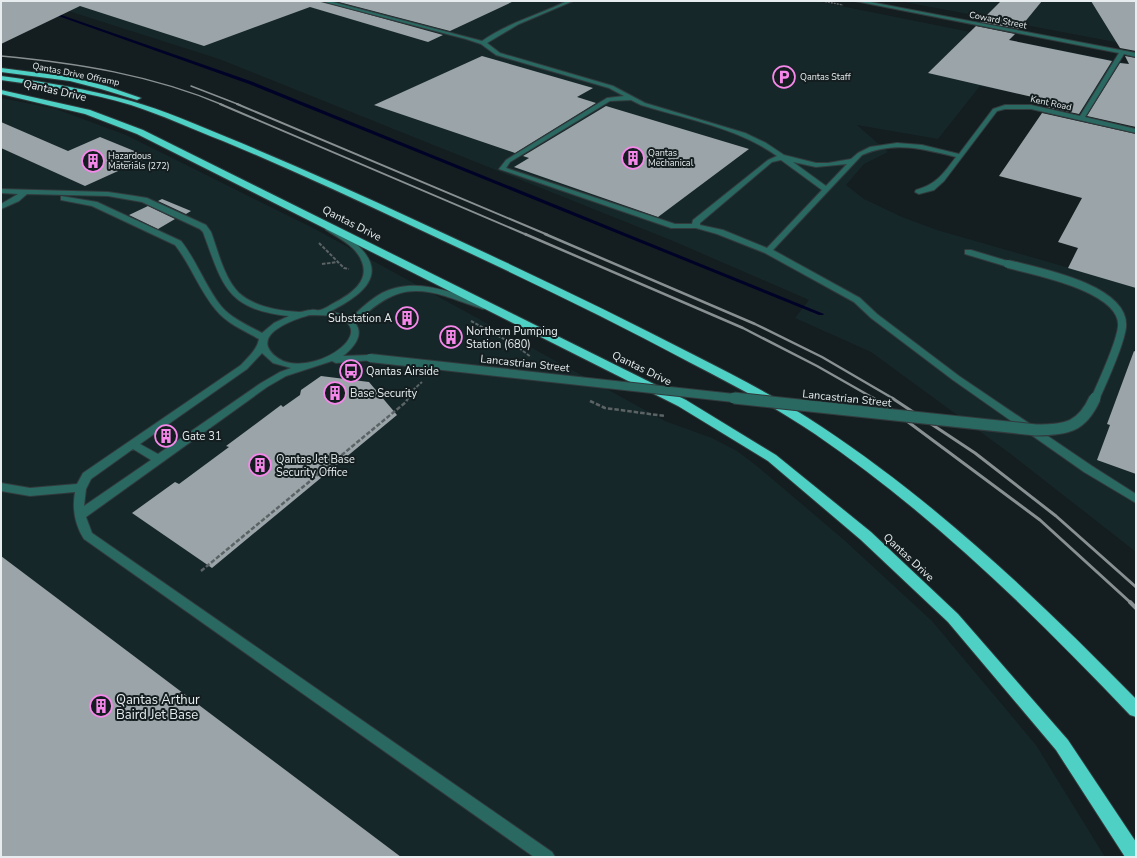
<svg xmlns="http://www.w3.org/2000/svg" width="1137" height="858" font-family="'Nunito Sans',sans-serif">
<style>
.built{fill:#16272a}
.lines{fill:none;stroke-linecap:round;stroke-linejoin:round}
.stream{fill:#000227;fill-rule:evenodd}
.building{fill:#9aa4a9}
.minor-casing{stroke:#323a3c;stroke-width:2}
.highway-casing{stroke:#323a3c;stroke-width:2}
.path-far2{stroke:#5b6365;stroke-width:1.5;stroke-dasharray:2 1;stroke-linecap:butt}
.path-far1{stroke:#5b6365;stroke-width:2;stroke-dasharray:3.5 1.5;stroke-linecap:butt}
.path{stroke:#5b6365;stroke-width:2.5;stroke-dasharray:4.5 2;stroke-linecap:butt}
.minor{fill:#2a6862;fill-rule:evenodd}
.highway{fill:#4ed0c4;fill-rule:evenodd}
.rail-far4{stroke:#899092;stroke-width:1.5}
.rail-far3{stroke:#899092;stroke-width:2}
.rail-far2{stroke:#899092;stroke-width:2.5}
.rail-far1{stroke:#899092;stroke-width:3}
.rail{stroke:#899092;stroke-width:4}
.minor-bridge-far1-casing{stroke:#323a3c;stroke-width:10;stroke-linecap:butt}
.minor-bridge-casing{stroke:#323a3c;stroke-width:13;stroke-linecap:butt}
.minor-bridge-far1{stroke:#2a6862;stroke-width:8}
.minor-bridge{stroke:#2a6862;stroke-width:11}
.labels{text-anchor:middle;stroke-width:4;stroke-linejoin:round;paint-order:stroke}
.far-street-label{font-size:9px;fill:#e7edee;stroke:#141d1f}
.far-poi-label{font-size:9px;fill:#e7edee;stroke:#141d1f;text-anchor:start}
.street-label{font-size:11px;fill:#e7edee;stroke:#141d1f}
.poi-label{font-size:11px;fill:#e7edee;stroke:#141d1f;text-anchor:start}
.near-poi-label{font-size:13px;fill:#e7edee;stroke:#141d1f;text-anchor:start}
</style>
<rect width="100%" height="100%" fill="#141d1f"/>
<!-- built -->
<path class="built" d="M37 1H816L1136 65V118L980 86 938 139 857 125 888 152 864 164 846 185 864 199 902 217 937 230 1136 287V552L1012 455 871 352 795 318 809 300 673 241 219 59Z
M899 1H1136V46Z
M1 98 56 109 126 135 315 229 665 421 712 438 737 451 757 466 843 539 932 621 1036 745 1105 857H1Z"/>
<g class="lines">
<!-- stream -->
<path class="stream" d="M50 11 253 82 824 314 823 315H819L249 84 50 13Z"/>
</g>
<!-- building -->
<path class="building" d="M1 1H320L443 35 428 42 310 7 204 46 80 6 1 44Z
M335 1H514L450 31Z
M1001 1H1042L1019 29 980 22Z
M1091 1H1136V51L1120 48Z
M976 26 1015 34 1009 40 1112 61 1079 114 1046 107 1050 101 928 73Z
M482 56 593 88 577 97 596 103 515 153 374 105Z
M1125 56 1136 58V127L1087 116 1120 63 1129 64Z
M606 106 749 149 658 217 514 167 529 158 523 156Z
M1042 113 1136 134V288L1068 268 1078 248 1058 242 1082 198 999 176Z
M1 122 68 151 100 137 149 157 85 186 1 148Z
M162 199 191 211 186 214 158 201Z
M148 206 175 219 158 229 129 215Z
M1134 351 1136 352V474L1097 460 1110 425 1107 424Z
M321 376 369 382 397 415 212 568 132 513 175 482 179 484 229 447 226 446 281 405 283 407 300 395 301 390Z
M1 556 401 857H1Z"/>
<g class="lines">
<!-- minor casing -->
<g class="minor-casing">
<path id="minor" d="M321 1H329L482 41C509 22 539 15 567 1H573L519 24 487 43 500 53 613 86 645 103 745 133 766 143 784 155 816 163H828L851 159 858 153 870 147 897 143 922 145 959 154 993 109 1005 105H1031L1080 116 1119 53 855 1H865L1136 53V57L1124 54 1085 117 1136 129V133L1031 109H1005L997 111 944 181 934 190 919 194 915 192 916 190C937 184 943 174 956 157 923 149 895 141 862 155L773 250 860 298 877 314 959 376 1092 466 1136 494V503L1084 472 953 380 871 318 854 302 765 253 717 234 696 228H671L499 169 506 160 607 98 624 96 609 88 496 55 481 44 466 39ZM631 100 641 105C686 119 738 128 777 156L768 160 693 220 692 224H675L506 168 510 162 610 101ZM781 160 822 190 767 248 723 230 700 225V223L772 162ZM793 162 816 167 847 164 826 186Z
M1 189 108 192 135 196 147 198 206 225 211 232C218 251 224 278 239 293 255 307 278 311 299 312 303 312 307 310 311 310 314 309 318 311 320 310 325 309 330 305 334 303 349 295 370 282 362 262 357 247 339 238 326 230L325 228 329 226C338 228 348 237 355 243 391 274 362 295 331 311L351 318C360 309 371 299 382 293 416 276 453 293 486 304L487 306 486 308 483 309C470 305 458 300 445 296 404 283 385 296 355 323 365 335 353 348 343 356L370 355 373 356 375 358 373 360 336 363 332 361 286 376 267 387 86 517 92 533 552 852 555 857H534L84 539C75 525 72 509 75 492L30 496 1 491V483L30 488 77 484 83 473 241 365C248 357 257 350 259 339 245 331 226 323 216 310 199 290 191 265 175 245L92 206 61 200V196L97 202 181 241C197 261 205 286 221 306 231 318 249 326 262 333L274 323 289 316C226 309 223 286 203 232L200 229 142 202 108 196 27 194 19 201 1 209V204L18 194 1 193ZM310 315C317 315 325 315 332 316 383 328 320 375 283 361 277 358 271 354 268 347 262 330 298 318 310 315ZM262 353 273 363 291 368 280 372 261 383 158 454 140 444 247 369ZM133 449 151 460 84 506 86 489 91 479Z
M965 250H971L1011 262 1012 264 1008 266H1005L965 254Z"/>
</g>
<!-- highway casing -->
<g class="highway-casing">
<path id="highway" d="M1 68 70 77 106 86 141 98 137 100 101 89 70 81 1 72Z
M1 76C45 82 88 89 131 101 164 110 197 125 229 138 292 164 355 192 417 221 510 264 604 308 696 356 739 378 782 400 822 427 938 504 1039 600 1136 699V717L1130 715C1033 613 932 514 815 434 775 407 732 384 689 362 598 313 504 269 410 225 348 196 286 167 223 141 192 129 162 115 131 105 89 92 44 86 1 80Z
M1 90 90 110 143 130 686 400 776 455 871 532 958 614 1068 740 1136 842V857H1125L1056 750 948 622 861 540 768 461 678 406 137 134 85 114 1 94Z"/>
</g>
<!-- path-far2 -->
<path class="path-far2" d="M822 1 843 5"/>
<!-- path-far1 -->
<path class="path-far1" d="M319 243 344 268 349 269
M322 264 338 262
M471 321 515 345 531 357
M408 399 412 391 422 382"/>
<!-- path -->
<path class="path" d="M590 401 605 408 665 416
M201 571 406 402 408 398"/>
<!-- minor -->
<use href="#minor" class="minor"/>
<!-- highway -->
<use href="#highway" class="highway"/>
<!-- rail-far4 -->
<path class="rail-far4" d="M1 56C77 63 152 75 223 105
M191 86 240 105"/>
<!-- rail-far3 -->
<path class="rail-far3" d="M220 104 527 235
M237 104 548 235"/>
<!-- rail-far2 -->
<path class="rail-far2" d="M525 234 743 328 817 366 875 399
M545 234 755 324 822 357 894 399"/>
<!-- rail-far1 -->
<path class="rail-far1" d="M873 398 884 404 1040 520 1131 603
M892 398 975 453 1056 516 1136 587"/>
<!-- rail -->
<path class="rail" d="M1130 602 1136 608"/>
<!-- minor-bridge-far1 casing -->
<g class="minor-bridge-far1-casing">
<path id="minor-bridge-far1" d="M1008 264C1035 271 1126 288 1122 327 1120 345 1103 381 1095 399
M370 358 743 399"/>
</g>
<!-- minor-bridge casing -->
<g class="minor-bridge-casing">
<path id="minor-bridge" d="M734 398 1036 430C1067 430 1082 427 1095 398"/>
</g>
<!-- minor-bridge-far1 -->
<use href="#minor-bridge-far1" class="minor-bridge-far1"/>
<!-- minor-bridge -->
<use href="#minor-bridge" class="minor-bridge"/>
</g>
<!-- icons -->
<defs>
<g id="parking-ring" transform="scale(1.15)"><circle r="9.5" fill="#141d1f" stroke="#f788eb" stroke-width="1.5"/><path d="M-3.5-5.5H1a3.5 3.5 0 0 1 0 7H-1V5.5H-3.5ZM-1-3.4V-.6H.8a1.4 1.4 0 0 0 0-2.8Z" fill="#f788eb"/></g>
<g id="building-ring" transform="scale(1.15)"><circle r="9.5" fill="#141d1f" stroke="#f788eb" stroke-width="1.5"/><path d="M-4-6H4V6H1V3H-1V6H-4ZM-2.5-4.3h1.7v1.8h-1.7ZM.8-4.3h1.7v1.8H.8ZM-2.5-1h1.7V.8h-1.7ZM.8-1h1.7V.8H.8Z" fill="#f788eb"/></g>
<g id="bus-ring" transform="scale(1.15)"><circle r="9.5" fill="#141d1f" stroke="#f788eb" stroke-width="1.5"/><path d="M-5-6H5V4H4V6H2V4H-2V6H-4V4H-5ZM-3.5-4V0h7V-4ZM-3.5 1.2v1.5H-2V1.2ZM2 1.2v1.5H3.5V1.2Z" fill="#f788eb"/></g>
</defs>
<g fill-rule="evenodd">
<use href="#parking-ring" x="784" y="77"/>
<use href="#building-ring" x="633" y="158"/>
<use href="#building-ring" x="93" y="161"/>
<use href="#building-ring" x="407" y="318"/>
<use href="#building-ring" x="451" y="337"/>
<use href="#bus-ring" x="351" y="371"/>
<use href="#building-ring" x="335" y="393"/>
<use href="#building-ring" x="166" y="436"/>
<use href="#building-ring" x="260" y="465"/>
<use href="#building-ring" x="101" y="706"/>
</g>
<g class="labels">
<!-- far-street labels -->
<g class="far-street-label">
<text transform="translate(998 20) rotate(11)" y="3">Coward Street</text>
<text transform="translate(76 74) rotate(11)" y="3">Qantas Drive Offramp</text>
<text transform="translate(1051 103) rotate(12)" y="3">Kent Road</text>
</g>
<!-- far-poi labels -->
<g class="far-poi-label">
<text x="800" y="80">Qantas Staff</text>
<text x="648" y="156">Qantas<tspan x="648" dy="10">Mechanical</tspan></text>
<text x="108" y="159">Hazardous<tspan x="108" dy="10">Materials (272)</tspan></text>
</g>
<!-- street labels -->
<g class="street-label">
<text transform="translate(55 90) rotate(13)" y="4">Qantas Drive</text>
<text transform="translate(352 223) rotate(27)" y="4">Qantas Drive</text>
<text transform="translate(525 363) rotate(6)" y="4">Lancastrian Street</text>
<text transform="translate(642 368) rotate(26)" y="4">Qantas Drive</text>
<text transform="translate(847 398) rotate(6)" y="4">Lancastrian Street</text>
<text transform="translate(909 557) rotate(43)" y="4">Qantas Drive</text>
</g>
<!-- poi labels -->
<g class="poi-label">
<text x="392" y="322" text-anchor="end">Substation A</text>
<text x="466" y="335">Northern Pumping<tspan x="466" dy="13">Station (680)</tspan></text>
<text x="366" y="375">Qantas Airside</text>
<text x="350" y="397">Base Security</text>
<text x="182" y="440">Gate 31</text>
<text x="276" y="463">Qantas Jet Base<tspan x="276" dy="13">Security Office</tspan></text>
</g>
<!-- near-poi labels -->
<g class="near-poi-label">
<text x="116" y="704">Qantas Arthur<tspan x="116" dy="15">Baird Jet Base</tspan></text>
</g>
</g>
<!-- border -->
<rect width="1137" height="858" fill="none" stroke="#e7edee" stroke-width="4"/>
</svg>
